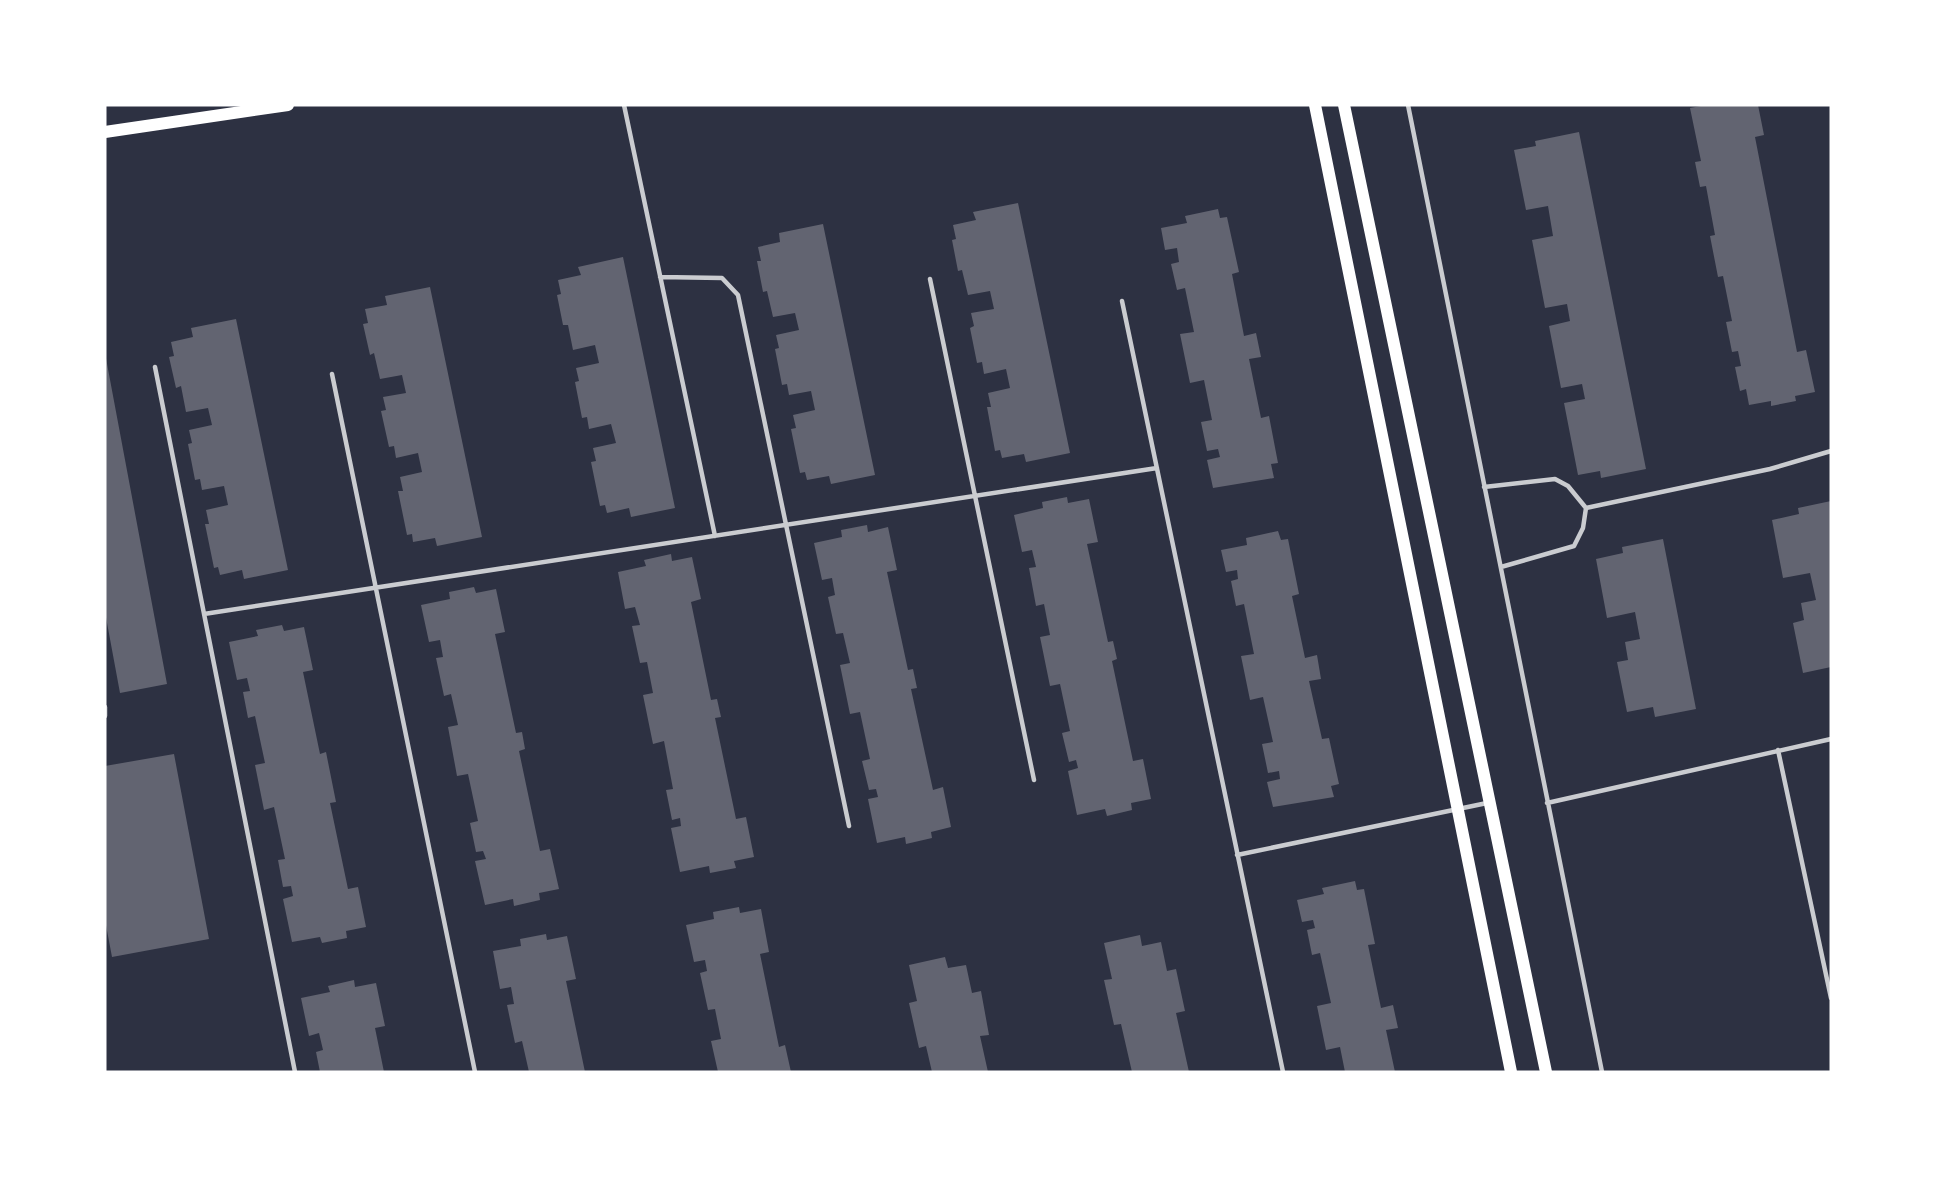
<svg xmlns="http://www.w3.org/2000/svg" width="1936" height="1177" font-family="Commissioner,sans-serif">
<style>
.building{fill:#626471}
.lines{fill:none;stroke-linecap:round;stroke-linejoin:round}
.service{stroke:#caccd0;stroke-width:4.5}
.secondary{stroke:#fff;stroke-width:12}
</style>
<rect width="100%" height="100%" fill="#2d3142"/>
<!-- building -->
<path class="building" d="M1706 105H1758L1764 135 1755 137 1797 352 1806 350 1815 392 1795 396 1796 401 1771 406V401L1749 405 1746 389 1740 391 1735 367 1741 366 1738 351 1732 352 1726 322 1732 321 1723 276 1718 277 1710 236 1715 235 1706 186 1700 187 1695 162 1701 161 1690 108Z
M1579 132 1646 469 1601 478 1600 471 1578 475 1564 403 1585 399 1582 384 1561 388 1549 326 1570 321 1567 304 1545 308 1532 240 1553 236 1548 206 1526 210 1514 150 1536 146 1535 141Z
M1018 203 1070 453 1026 462 1024 454 1002 458 1000 450 995 451 987 407H991L988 393 1010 388 1006 369 984 374 982 362 977 363 970 328 974 326 971 313 994 309 990 291 968 295 962 270 958 271 952 240 956 239 953 225 976 220 973 212Z
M1218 209 1220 218 1227 217 1239 272 1232 274 1244 336 1256 333 1261 357 1249 359 1261 418 1269 416 1278 463 1271 464 1274 478 1213 488 1207 460 1220 457 1218 449 1207 451 1201 422 1212 420 1204 380 1190 383 1180 334 1194 332 1185 288 1177 290 1171 264 1179 262 1177 248 1165 250 1161 228 1187 223 1185 216Z
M823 224 875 475 831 484 829 476 807 480 805 472 800 473 791 429 796 428 793 415 815 410 811 391 789 395 787 384 782 385 775 349 779 348 776 335 799 330 795 313 773 317 767 291 763 292 757 261H761L758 247 780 242 779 233Z
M623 257 675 508 631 517 629 508 607 513 605 505 600 506 591 462 596 461 593 448 616 443 611 424 589 429 587 417 582 418 575 382 579 381 576 368 599 363 595 345 573 350 568 325H563L557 295 561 294 558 280 581 275 578 267Z
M430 287 482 537 437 546 435 538 413 542 412 534 407 535 398 491H403L400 477 422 472 418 453 396 458 394 446 389 447 381 411 386 410 383 397 406 393 402 375 380 379 374 353 370 355 363 324 368 323 365 309 387 305 385 296Z
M236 319 288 570 244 579 242 570 220 575 218 567 214 568 205 524H209L206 510 228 505 224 486 202 490 200 479 195 480 188 444 192 443 189 430 212 425 208 408 186 412 181 386 176 388 169 357 174 356 171 342 193 337 191 328Z
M105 353 167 684 120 693 105 612Z
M1067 497 1068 503 1089 499 1098 542 1087 544 1108 642 1113 641 1117 659 1112 661 1133 761 1143 759 1151 799 1131 803 1132 810 1107 816 1105 809 1077 815 1068 771 1078 768 1076 760 1069 762 1062 733 1070 731 1060 684 1050 686 1040 637 1050 635 1044 604 1036 606 1029 568 1036 567 1032 550 1022 552 1014 515 1043 508 1042 502Z
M1831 501V667L1803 673 1793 623 1804 620 1801 603 1816 600 1810 573 1783 578 1772 520 1799 514 1798 508Z
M867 525 868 532 888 527 897 570 887 572 908 670 913 669 917 688 911 689 933 790 943 787 951 827 931 832 932 838 906 844 905 837 877 843 868 799 878 797 876 789 869 790 862 761 870 759 860 712 850 714 840 665 850 663 843 633 836 634 828 597 835 595 832 578 822 580 814 543 842 537 841 530Z
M1278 531 1281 540 1288 539 1299 594 1292 596 1305 658 1317 655 1321 679 1309 681 1322 739 1329 738 1339 784 1331 786 1334 797 1273 807 1267 782 1280 779 1279 771 1268 773 1262 744 1273 742 1263 697 1250 700 1241 656 1254 654 1244 604 1236 606 1231 581 1238 579 1237 570 1226 572 1221 550 1247 545 1246 538Z
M1663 539 1696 709 1655 717 1653 707 1627 712 1617 662 1628 660 1625 642 1640 639 1635 612 1607 618 1596 559 1623 553 1622 547Z
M671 554 672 561 692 557 701 599 691 602 711 700 717 699 721 717 715 718 736 819 746 817 754 857 734 861 736 868 710 873 709 866 680 872 671 828 681 826 680 818 672 820 666 790 673 789 664 741 653 744 643 695 653 693 647 662 640 663 632 626 640 625 635 607 625 609 618 572 646 566 644 560Z
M474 587 476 593 496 589 505 632 495 634 516 733 522 732 525 749 519 751 540 851 550 849 559 889 539 893 540 900 514 906 513 899 485 905 475 861 486 859 483 851 476 852 470 823 478 821 468 774 457 776 448 727 458 725 451 694 444 696 436 658 443 657 440 640 429 642 421 605 450 599 449 592Z
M282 625 284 631 304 627 313 670 303 672 320 754 326 752 336 802 330 803 348 889 358 887 366 927 346 931 347 938 322 943 320 937 292 942 283 899 293 896 291 886 283 887 278 860 285 859 274 807 264 810 255 765 265 763 255 716 248 718 243 692 250 691 247 678 237 680 229 642 258 636 256 630Z
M174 754 209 939 112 957 105 920V766Z
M1355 881 1357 890 1364 889 1375 944 1368 945 1381 1008 1393 1005 1398 1028 1386 1030 1395 1072H1345L1340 1047 1326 1050 1317 1006 1331 1003 1320 953 1312 955 1307 930 1315 928 1313 920 1302 922 1297 900 1324 894 1322 888Z
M739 907 740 913 761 909 769 952 760 954 779 1047 785 1045 791 1072H718L711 1041 721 1039 715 1009 708 1010 700 973 707 971 705 960 694 962 686 925 714 919 713 912Z
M546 934 547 940 567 936 576 979 566 981 585 1072H529L522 1041 515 1043 507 1005 514 1004 511 987 500 989 493 951 521 946 520 939Z
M1140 935 1142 946 1161 942 1167 971 1176 969 1185 1011 1176 1013 1189 1072H1132L1121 1024 1114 1025 1104 980 1112 979 1104 943Z
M945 957 948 968 966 965 972 993 981 991 989 1035 980 1036 988 1072H932L926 1046 919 1048 909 1003 917 1001 909 965Z
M354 980 355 987 376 983 385 1026 375 1028 384 1072H320L316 1052 323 1050 319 1033 309 1036 301 998 330 992 328 986Z"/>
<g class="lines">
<!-- service -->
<path class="service" d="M624 105 715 536
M1408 105 1602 1072
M660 277 722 278 738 295 849 826
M930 279 1034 780
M1122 301 1283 1072
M155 367 295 1072
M332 374 475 1072
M1484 487 1555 479 1568 486 1586 508 1583 528 1574 546 1501 567
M1586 508 1770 469 1831 451
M204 614 1157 468
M105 707V716
M1778 750 1831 998
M1547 803 1831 739
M1237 855 1487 803"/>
<!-- secondary -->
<path class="secondary" d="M1315 105 1511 1072
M1344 105 1546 1072
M105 132 288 105"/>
</g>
<!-- border -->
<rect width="1936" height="1177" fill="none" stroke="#ffffff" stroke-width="213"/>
</svg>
